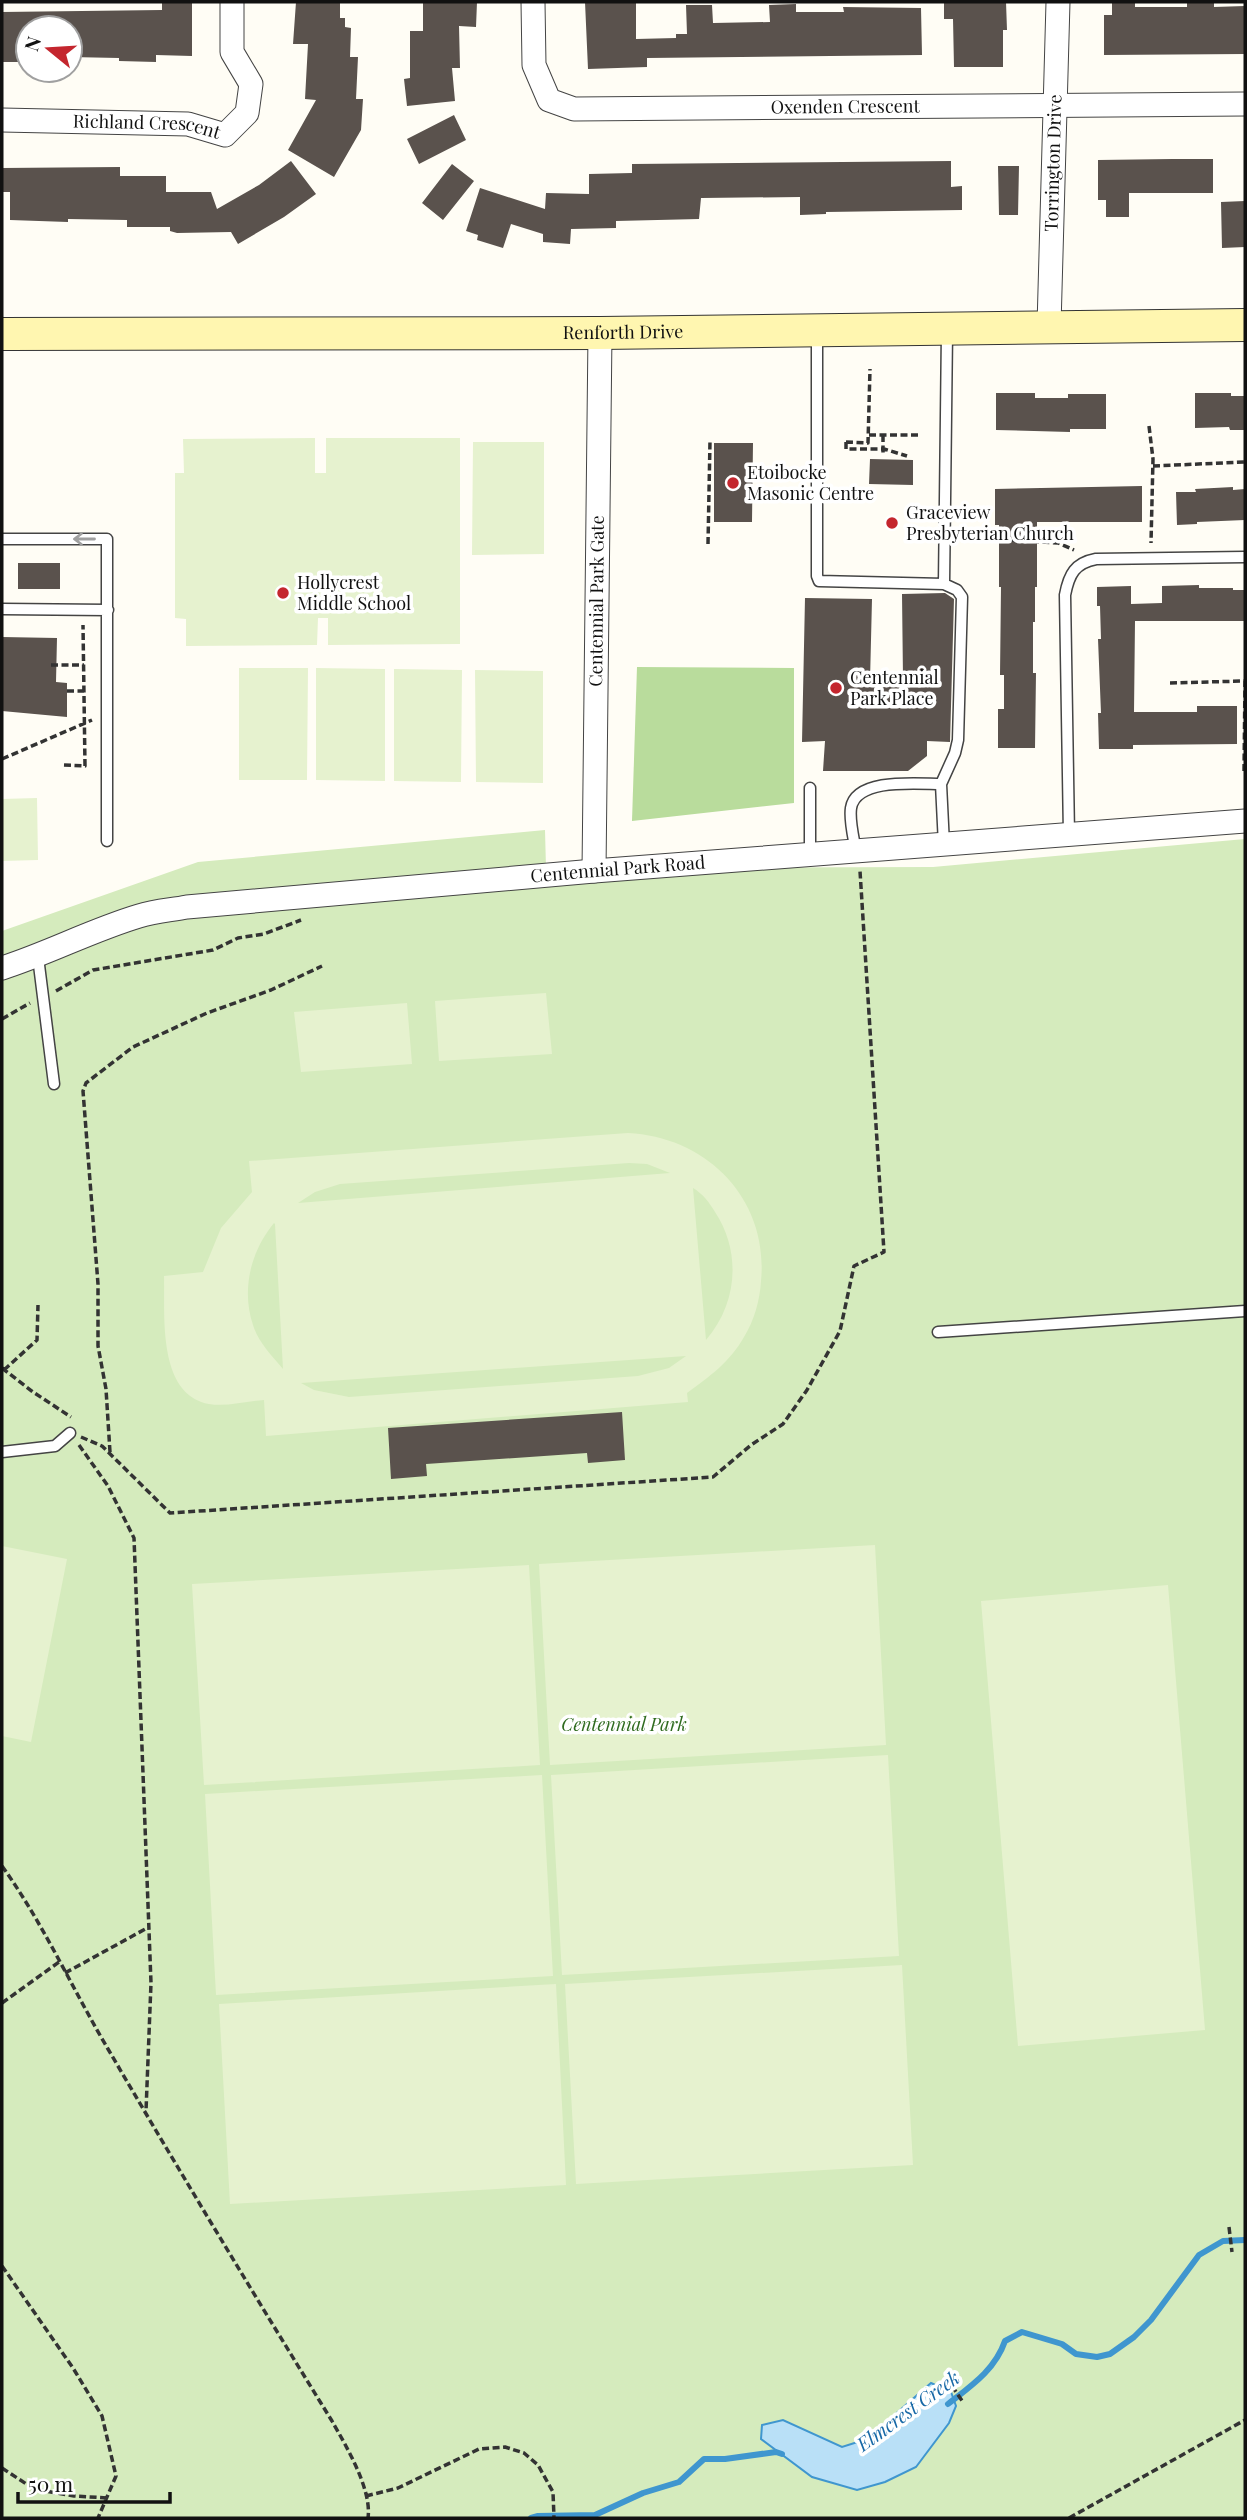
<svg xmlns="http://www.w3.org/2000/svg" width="1247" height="2520" font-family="'Playfair Display',serif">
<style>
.green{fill:#d5ebbd}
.forest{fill:#b9dc9c}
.pitch{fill:#e6f2cf;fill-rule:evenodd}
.water{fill:#b9e0f7;stroke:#3f96cf;stroke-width:2}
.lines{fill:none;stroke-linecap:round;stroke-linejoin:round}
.stream{stroke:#3f96cf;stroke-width:6}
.building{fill:#5a524d}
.lane-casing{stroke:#444;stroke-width:13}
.street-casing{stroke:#444;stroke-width:25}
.secondary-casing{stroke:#333;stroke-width:34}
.path{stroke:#333;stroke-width:3.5;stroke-dasharray:7 3.5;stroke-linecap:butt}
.lane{stroke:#fff;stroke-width:10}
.street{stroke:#fff;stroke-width:23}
.secondary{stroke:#fff6b0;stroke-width:32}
.oneway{stroke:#a0a0a0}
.poi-dot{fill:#c4262e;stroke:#fff;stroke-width:2.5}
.labels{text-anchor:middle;stroke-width:7;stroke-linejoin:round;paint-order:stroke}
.street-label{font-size:18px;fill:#111;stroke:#fff}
.poi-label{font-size:18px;fill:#111;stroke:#fff;text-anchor:start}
.park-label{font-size:18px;font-style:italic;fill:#2f6b1f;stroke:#fff}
.water-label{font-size:19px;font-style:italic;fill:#1768a6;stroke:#fff}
</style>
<rect width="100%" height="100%" fill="#fffdf5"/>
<!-- green -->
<path class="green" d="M545 830 546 868 933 867 1245 839V2518H2V931L198 862Z"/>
<!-- forest -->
<path class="forest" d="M637 667 794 668V803L632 821Z"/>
<!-- pitch -->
<path class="pitch" d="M315 438V473H326V438H460V644L328 645V618H318L317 645 186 646V619L175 618V473H184L183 439Z
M473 442H544V554L472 555Z
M239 668H308L307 780H239Z
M316 668 385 669V781L316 780Z
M394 669 462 670 461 782 394 781Z
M475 670 543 671V783L476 782Z
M37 798 38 860 2 861V799Z
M546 993 552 1054 439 1061 435 1001Z
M407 1003 412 1064 301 1072 294 1012Z
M628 1133C708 1137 769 1200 761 1281 760 1300 754 1321 744 1337 730 1362 709 1377 687 1393L688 1402 266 1436 264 1400C247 1401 226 1407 209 1404 157 1394 165 1315 164 1276L203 1272 221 1228 252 1192 249 1161ZM629 1163 647 1164 670 1173 298 1203 315 1192 340 1184ZM693 1188C703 1194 709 1202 715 1212 742 1253 737 1304 706 1340ZM274 1223 275 1224 283 1369C272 1356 258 1342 253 1325 241 1289 251 1251 274 1223ZM686 1356 669 1368 638 1376 349 1397 314 1390 301 1383Z
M875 1545 886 1745 550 1765 539 1564Z
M2 1546 67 1559 31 1742 2 1736Z
M529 1565 540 1765 204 1785 192 1584Z
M1168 1585 1205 2030 1018 2046 981 1601Z
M888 1755 899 1956 562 1975 551 1775Z
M542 1775 553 1976 216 1995 205 1794Z
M902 1965 913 2165 576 2184 565 1984Z
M556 1984 566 2185 230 2204 219 2004Z"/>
<!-- water -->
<path class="water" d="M931 2383 951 2392 956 2406 949 2423 916 2467 885 2482 857 2490 812 2477 761 2439 762 2425 783 2420 842 2447 867 2439Z"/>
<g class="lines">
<!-- stream -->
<path class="stream" d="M948 2404C971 2386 995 2370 1005 2341L1022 2332 1062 2344 1076 2354 1097 2357 1110 2354 1134 2337 1151 2320 1199 2255 1223 2241 1245 2240
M531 2518 538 2516 595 2515 643 2493 679 2482 704 2459H725L776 2452 782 2454"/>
</g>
<!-- building -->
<path class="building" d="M162 2H192V56L156 55V62L119 61V58L70 57V28H28V62H2V12L162 10Z
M296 2H340V18H345V27L351 28 350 57H358L356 99H363L361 130 334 177 288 150 316 100 305 99 308 44H293Z
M423 2H477L476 27 459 26 460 68H452L455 101 407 106 404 79 410 78V31H423Z
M585 2H636V39L676 38V34H687L686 5H712L713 23 770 22 769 5 796 4V12H844L843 7 921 8 922 55 647 58V67L588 69Z
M944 2H1006L1007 30H1003V67H954L953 19H944Z
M1112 2H1135V7H1187V2H1214V7L1245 6V54L1104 55V15H1112Z
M454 115 466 140 419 164 407 139Z
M1172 159H1213V193H1129V217H1106V200H1098V160Z
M291 161 316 194 284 217 238 244 231 232 177 233 170 231V227H127V220L68 219V222L10 220V192H2V168L120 167V176H166V192H211L217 209 259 185Z
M951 161V187L962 186V210L826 212V214L800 215V197L701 198 699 219 616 221V228L571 229 570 244 543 242V234L511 224 503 248 477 240 478 235 466 231 480 188 545 209 546 193 589 194V174L632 173V164Z
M452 164 474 181 443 220 422 203Z
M998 166H1019L1018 215H999Z
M1245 201V247L1222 248 1221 202Z
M996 393H1035V398H1068V394H1106V429H1070V432L996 430Z
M1195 393H1231V396H1245V430H1230L1229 427 1195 428Z
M714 443H753L752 522H714Z
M870 459 913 460V485L869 484Z
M1142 486V522H1037V587H1035V622H1033V673H1036L1035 748H998V709H1004V675H1000L1001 587H999V525H995V489Z
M1233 487V490L1245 489V520L1197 522V524L1177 525 1176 492H1196L1195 489Z
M18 563H60V589H18Z
M1199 585V588H1233V590H1245V621H1135L1134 712H1197V706H1237V744L1133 745V749H1099L1098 713H1101L1098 639H1101L1100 606H1097V587L1131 586V604L1162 603V586Z
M945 593 954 599 950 742 927 741V756L908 771H823L825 741 802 742 805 598 872 599 870 681 903 679 902 594Z
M2 637 57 638 56 682 67 683V717L2 711Z
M622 1412 625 1460 588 1463 587 1453 426 1464 427 1476 391 1479 388 1428Z"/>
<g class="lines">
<!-- lane casing -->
<g class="lane-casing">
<path id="lane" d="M817 332V576L819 581 944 584 957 590 962 597 958 740 955 753 941 784
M2 539H107V841
M944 584 947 331
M2 609 108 610
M810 788V856
M1069 835 1065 595C1069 574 1075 563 1096 559L1245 557
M856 852C854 839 849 821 851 808 856 777 919 784 941 784L944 845
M38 957 54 1084
M938 1332 1245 1311
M2 1452 55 1446 70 1433"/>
</g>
<!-- street casing -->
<g class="street-casing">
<g id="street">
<path id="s1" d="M533 2 534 65 549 100 574 109 1245 104"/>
<path id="s2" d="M2 120 188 124 225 135 247 113 251 84 232 52V2"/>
<path id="s3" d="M1049 326 1058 2"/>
<path id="s4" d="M594 871 600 333"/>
<path id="s5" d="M2 968C49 953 92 930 139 916 155 911 172 910 187 907L594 871 1245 821"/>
</g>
</g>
<!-- secondary casing -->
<g class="secondary-casing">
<g id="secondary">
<path id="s6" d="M2 334 600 333 1245 325"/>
</g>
</g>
<!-- path -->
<path class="path" d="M1149 426 1153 459 1151 543
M869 435H920
M883 435V454
M846 442 868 443 870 369
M846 442V449H884L907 456
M1153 466 1245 462
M1011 540 1058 543 1074 550
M708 544 710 441
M51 665H84
M1170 683 1244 681
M67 691H84
M2 759 92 720
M64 765 85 766 83 625
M1244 771 1245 681
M56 991 93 970 213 950 238 938 264 934 301 920
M2 1019 30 1003
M2 1368 33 1392 71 1417
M4 1370 37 1340 38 1305
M81 1437 102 1446 170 1513 713 1477 751 1445 783 1424 807 1390 840 1331 854 1266 884 1252 860 871
M79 1445 108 1486 134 1538 151 1983 146 2111
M110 1452 106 1389 98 1346V1284L83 1091 86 1083 133 1047 207 1013 271 990 322 966
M2 1866C43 1923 72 1988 108 2049 181 2174 256 2298 332 2421 346 2446 372 2489 368 2518
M65 1973 149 1927
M2 2003 59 1962
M1229 2227 1232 2252
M2 2266 73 2368 102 2416 116 2476 98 2518
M952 2386 963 2402
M2 2468 34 2489 74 2496 107 2498
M366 2496 398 2488 479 2449 505 2447 524 2453 538 2465 553 2492 554 2518
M1069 2518 1245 2420"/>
<!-- lane -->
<use href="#lane" class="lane"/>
<!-- street -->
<use href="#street" class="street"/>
<!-- secondary -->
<use href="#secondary" class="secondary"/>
</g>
<!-- one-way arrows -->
<defs><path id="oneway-shaft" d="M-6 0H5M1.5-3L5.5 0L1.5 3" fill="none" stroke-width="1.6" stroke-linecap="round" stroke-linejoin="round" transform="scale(1.75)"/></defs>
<use class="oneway" href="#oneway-shaft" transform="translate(84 539) rotate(-180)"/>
<!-- markers -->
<g class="poi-dot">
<circle cx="733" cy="483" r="7"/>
<circle cx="892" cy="523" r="7"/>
<circle cx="283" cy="593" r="7"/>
<circle cx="836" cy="688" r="7"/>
</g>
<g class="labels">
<!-- street labels -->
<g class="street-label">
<text dy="6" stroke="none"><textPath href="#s1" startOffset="399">Oxenden Crescent</textPath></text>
<text dy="6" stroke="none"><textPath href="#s2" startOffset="145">Richland Crescent</textPath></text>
<text dy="6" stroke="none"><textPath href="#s3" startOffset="163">Torrington Drive</textPath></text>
<text dy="6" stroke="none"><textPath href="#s6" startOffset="621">Renforth Drive</textPath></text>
<text dy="6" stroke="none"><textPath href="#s4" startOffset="270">Centennial Park Gate</textPath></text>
<text dy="6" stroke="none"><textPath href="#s5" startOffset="628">Centennial Park Road</textPath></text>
</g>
<!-- poi labels -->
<g class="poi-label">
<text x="747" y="479">Etoibocke<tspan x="747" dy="21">Masonic Centre</tspan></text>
<text x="906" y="519">Graceview<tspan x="906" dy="21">Presbyterian Church</tspan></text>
<text x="297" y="589">Hollycrest<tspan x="297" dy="21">Middle School</tspan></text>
<text x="850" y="684">Centennial<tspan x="850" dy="21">Park Place</tspan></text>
</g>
<!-- park labels -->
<g class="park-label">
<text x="624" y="1731">Centennial Park</text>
</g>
<!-- water labels -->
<g class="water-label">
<text transform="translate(908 2411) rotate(-36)" y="7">Elmcrest Creek</text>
</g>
</g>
<!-- border -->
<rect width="1247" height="2520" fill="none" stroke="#111111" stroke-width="7"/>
<!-- north arrow -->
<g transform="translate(49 49) rotate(288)"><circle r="33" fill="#ffffff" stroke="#a0a0a0" stroke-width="2"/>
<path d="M0-5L12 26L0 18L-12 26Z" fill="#c4262e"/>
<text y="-10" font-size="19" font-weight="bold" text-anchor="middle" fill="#111111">N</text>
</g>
<!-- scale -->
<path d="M18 2492v10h152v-10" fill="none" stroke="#111111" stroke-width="3.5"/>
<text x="28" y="2492" font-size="21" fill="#111111" stroke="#ffffff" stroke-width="5" paint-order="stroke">50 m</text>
</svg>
